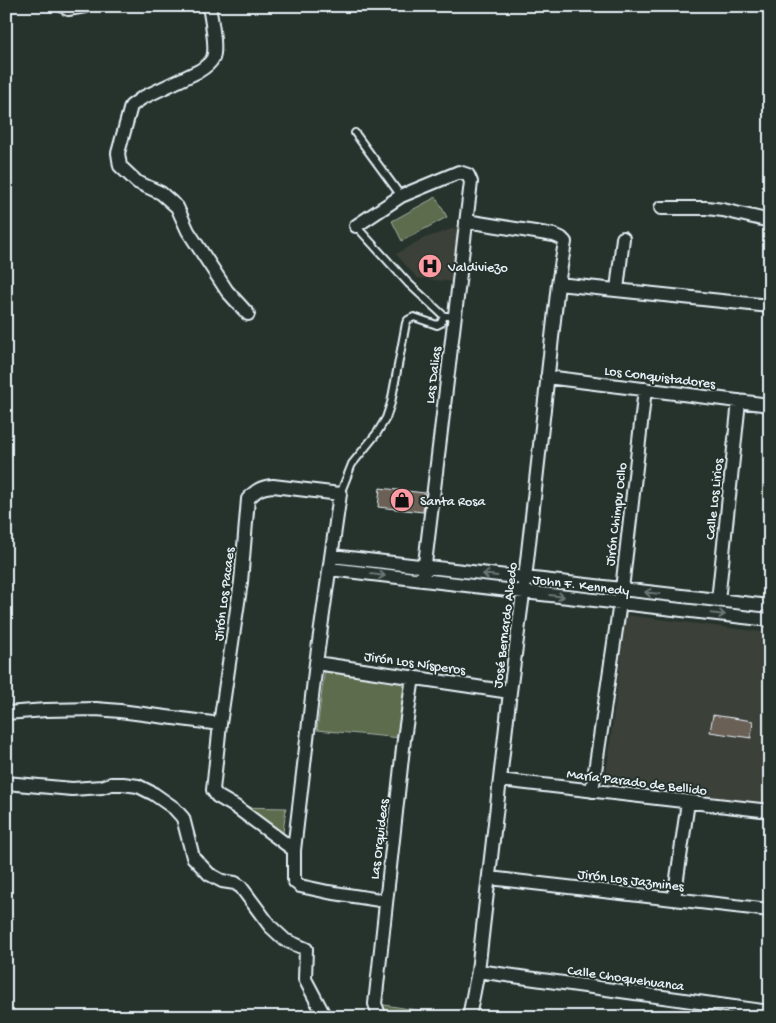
<svg xmlns="http://www.w3.org/2000/svg" width="776" height="1023" font-family="'Gochi Hand',sans-serif">
<style>
.built{fill:#3b4039}
.green{fill:#5b6c4e;stroke:#a2aea3}
.building{fill:#6b6056;stroke:#e8f1f8}
.lines{fill:none;stroke-linecap:round;stroke-linejoin:round}
.service-casing{stroke:#e8f1f8;stroke-width:10}
.minor-casing{stroke:#e8f1f8;stroke-width:16}
.service{stroke:#26332d;stroke-width:6}
.minor{stroke:#26332d;stroke-width:12}
.oneway{stroke:#6a7674}
.labels{text-anchor:middle;stroke-width:4;stroke-linejoin:round;paint-order:stroke}
.poi-label{font-size:14px;fill:#e8f1f8;stroke:#26332d;text-anchor:start}
.street-label{font-size:14px;fill:#e8f1f8;stroke:#26332d}
</style>
<rect width="100%" height="100%" fill="#26332d"/>
<filter id="ink" filterUnits="userSpaceOnUse"><feTurbulence type="fractalNoise" baseFrequency=".02" numOctaves="2"/><feDisplacementMap in="SourceGraphic" scale="10" xChannelSelector="R" yChannelSelector="G"/><feConvolveMatrix kernelMatrix="1 2 1 2 8 2 1 2 1" color-interpolation-filters="sRGB"/></filter>
<g filter="url(#ink)">
<!-- built -->
<path class="built" d="M458 227 453 282 417 278 396 254 422 239Z
M626 615 770 633V804L605 784Z"/>
<!-- green -->
<path class="green" d="M436 197 447 217 402 241 392 221Z
M325 667 408 678 401 738 317 730Z
M236 807 286 808 282 841Z
M378 1004 461 1017H390Z"/>
<!-- building -->
<path class="building" d="M380 488 425 493 423 512 378 507Z
M713 715 753 721 751 738 710 732Z"/>
<g class="lines">
<!-- service casing -->
<g class="service-casing">
<path id="service" d="M355 133 401 196
M356 226 408 283 444 316H448
M340 494 352 464 377 433 386 418 391 403 406 323 408 320 414 317 437 325 441 323 444 316"/>
</g>
<!-- minor casing -->
<g class="minor-casing">
<path id="minor" d="M63 6 68 9 85 6
M209 6C211 18 217 47 213 58 210 64 204 68 199 71L142 98 131 106 118 153 120 166 137 182 161 193 177 207 188 231 227 291 248 314
M661 208H707L723 210 770 221
M466 221 554 235 561 238 565 242 558 284 525 579 510 692 478 971 469 1017
M356 226 401 196 459 172 468 175 471 182 423 580
M558 284 770 306
M617 290 623 238
M547 377 770 405
M332 556 770 606
M330 569 524 592 770 620
M718 601 739 401
M316 663 510 692
M6 713 46 710 96 709 120 711 220 724
M500 780 770 811
M6 783 72 789 102 787 111 784H123L138 786 154 794 174 808 183 818 193 857 209 874 222 881 235 883 241 887 270 926 285 940 306 949 305 979 325 1017
M592 791 622 589 645 389
M294 850 236 807 217 796 213 790 220 724 241 582 248 499C256 490 261 487 273 486L340 494 316 663 294 850V880L295 882 300 886 328 892 386 901
M489 878 770 910
M674 899 688 802
M478 971 770 1012
M380 1017 375 1004 404 739 413 677"/>
</g>
<!-- service -->
<use href="#service" class="service"/>
<!-- minor -->
<use href="#minor" class="minor"/>
</g>
<!-- one-way arrows -->
<defs><path id="oneway-shaft" d="M-6 0H5M1.5-3L5.5 0L1.5 3" fill="none" stroke-width="1.6" stroke-linecap="round" stroke-linejoin="round" transform="scale(1.25)"/></defs>
<g class="oneway">
<use href="#oneway-shaft" transform="translate(378 575) rotate(7)"/>
<use href="#oneway-shaft" transform="translate(490 575) rotate(-173)"/>
<use href="#oneway-shaft" transform="translate(652 593) rotate(-173)"/>
<use href="#oneway-shaft" transform="translate(557 596) rotate(7)"/>
<use href="#oneway-shaft" transform="translate(718 614) rotate(6)"/>
</g>
</g>
<!-- icons -->
<defs>
<g id="hospital-disc" transform="scale(1.25)"><circle r="9.5" fill="#ff9aa2" stroke="#26332d"/><path d="M-5-5h3v3.5h4V-5h3V5h-3V1.5h-4V5h-3Z" fill="#111"/></g>
<g id="shop-disc" transform="scale(1.25)"><circle r="9.5" fill="#ff9aa2" stroke="#26332d"/><path d="M-5-2.5h2.3a2.7 3.5 0 0 1 5.4 0H5L5.5 6h-11ZM-1.5-2.5h3a1.5 2.3 0 0 0-3 0Z" fill="#111"/></g>
</defs>
<g fill-rule="evenodd">
<use href="#hospital-disc" x="430" y="266"/>
<use href="#shop-disc" x="402" y="500"/>
</g>
<g class="labels">
<!-- poi labels -->
<g class="poi-label">
<text x="448" y="271">Valdiviezo</text>
<text x="420" y="505">Santa Rosa</text>
</g>
<!-- street labels -->
<g class="street-label">
<text transform="translate(432 375) rotate(-83)" y="5">Las Dalias</text>
<text transform="translate(660 376) rotate(7)" y="5">Los Conquistadores</text>
<text transform="translate(713 499) rotate(-84)" y="5">Calle Los Lirios</text>
<text transform="translate(615 514) rotate(-83)" y="5">Jirón Chimpu Ocllo</text>
<text transform="translate(581 584) rotate(7)" y="5">John F. Kennedy</text>
<text transform="translate(223 594) rotate(-83)" y="5">Jirón Los Pacaes</text>
<text transform="translate(504 625) rotate(-83)" y="5">José Bernardo Alcedo</text>
<text transform="translate(415 662) rotate(8)" y="5">Jirón Los Nísperos</text>
<text transform="translate(637 781) rotate(7)" y="5">María Parado de Bellido</text>
<text transform="translate(378 839) rotate(-83)" y="5">Las Orquideas</text>
<text transform="translate(631 879) rotate(7)" y="5">Jirón Los Jazmines</text>
<text transform="translate(626 977) rotate(8)" y="5">Calle Choquehuanca</text>
</g>
</g>
<!-- margin -->
<rect width="776" height="1023" fill="none" stroke="#26332d" stroke-width="25"/>
<rect x="12" y="12" width="751" height="998" fill="none" stroke="#e8f1f8" stroke-width="2" filter="url(#ink)"/>
</svg>
